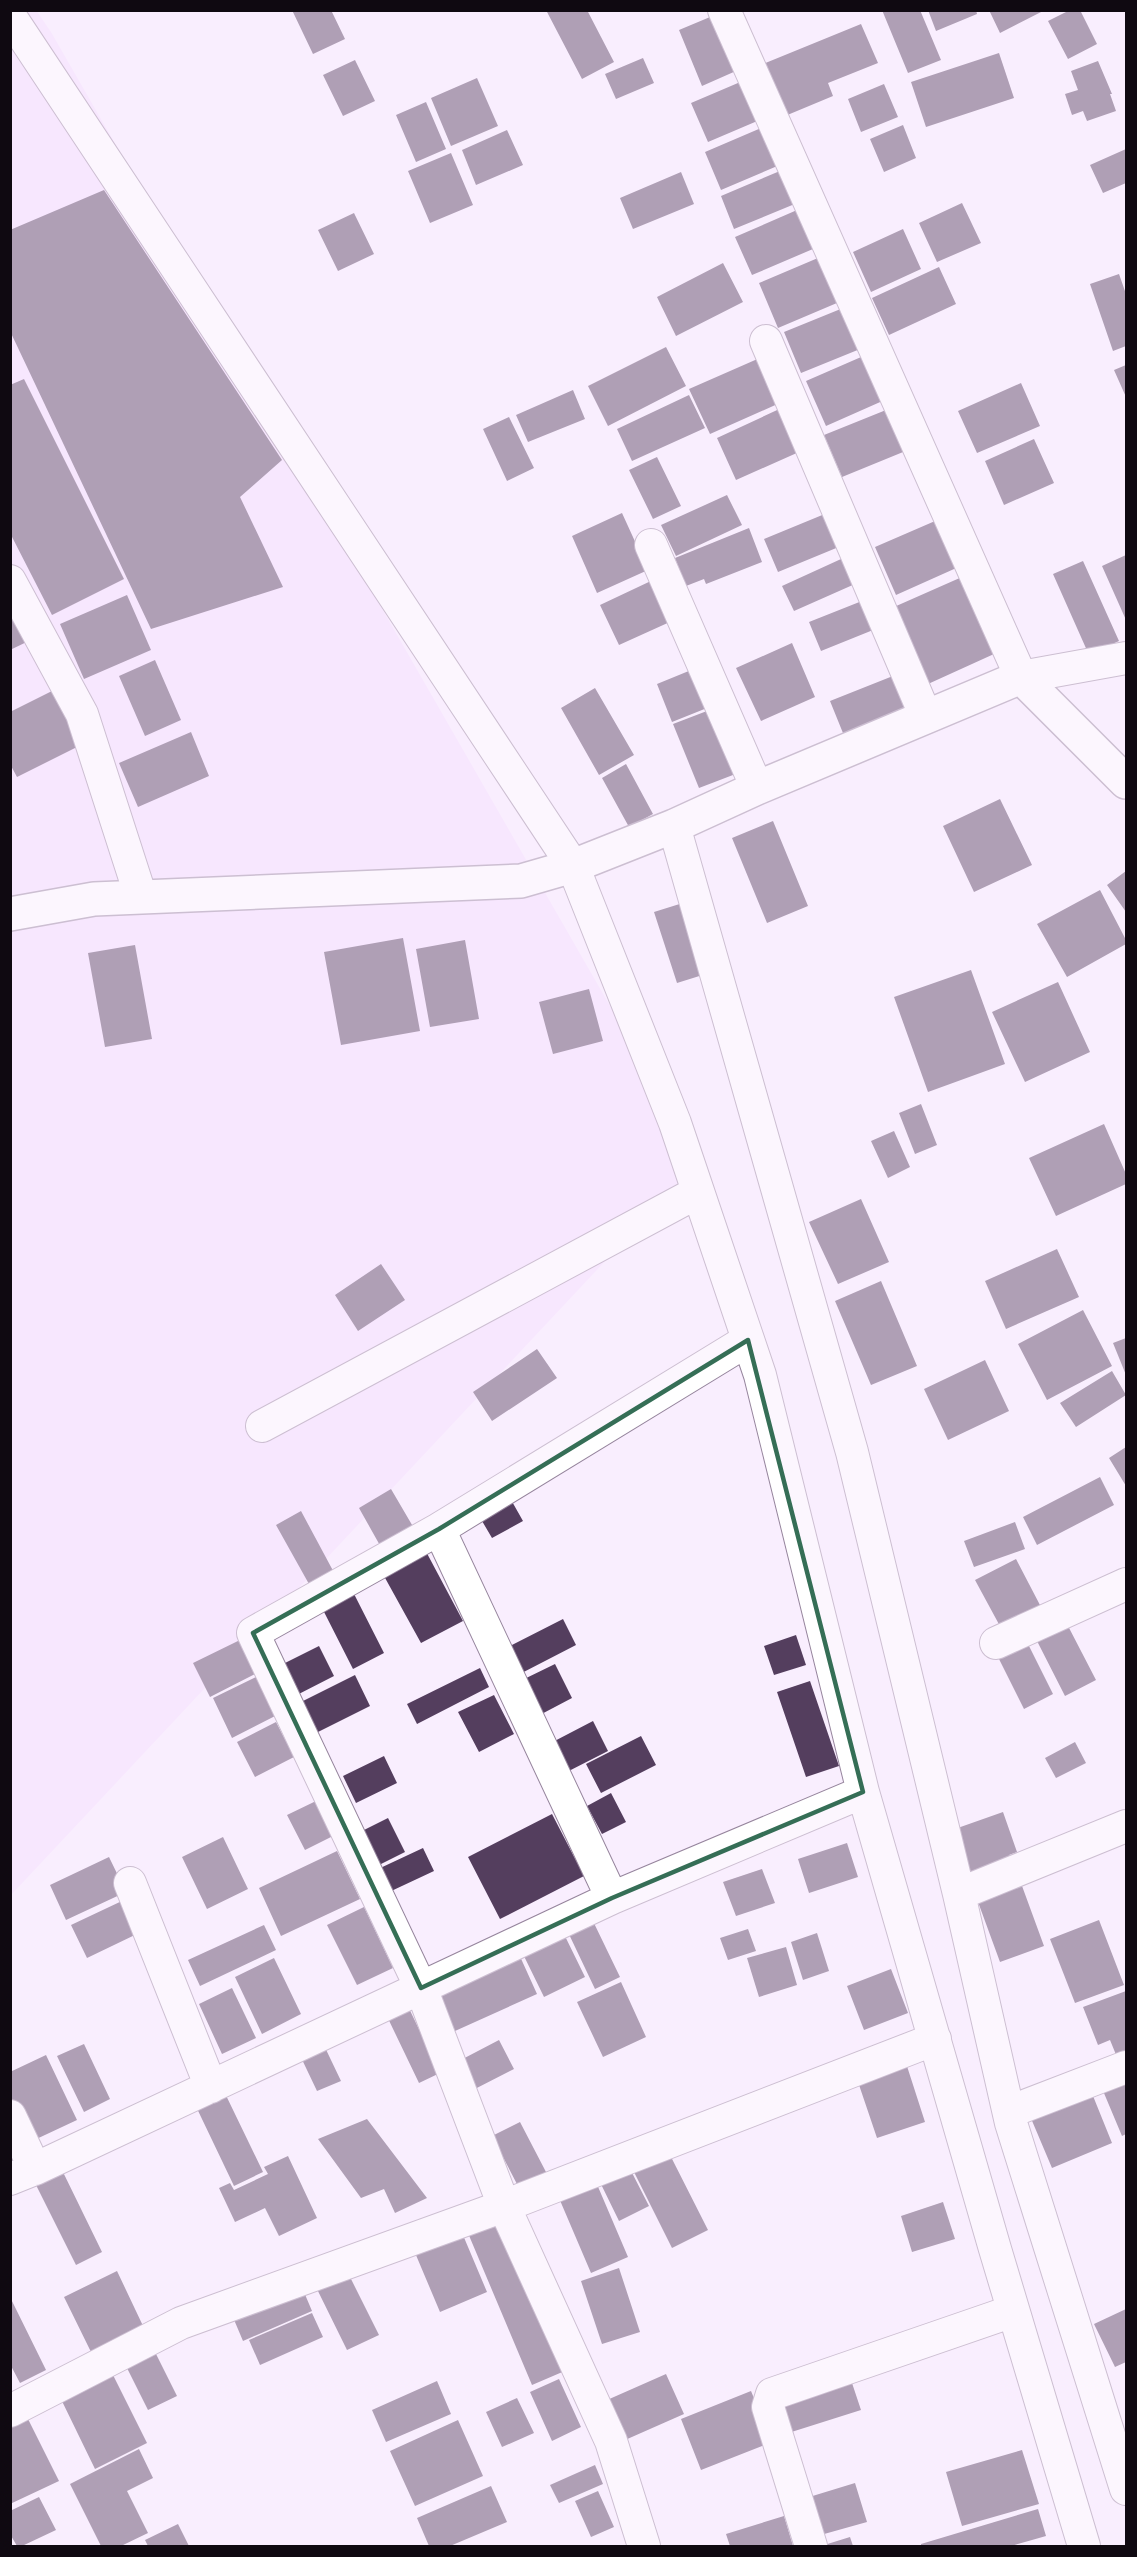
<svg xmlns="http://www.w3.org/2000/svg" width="1137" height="2557" font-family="Roboto,sans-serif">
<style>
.built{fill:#f4ddfe}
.building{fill:#543e5e}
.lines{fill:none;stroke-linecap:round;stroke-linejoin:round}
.street-casing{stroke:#96859d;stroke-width:34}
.secondary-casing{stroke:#96859d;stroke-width:36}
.street{stroke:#fff;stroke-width:32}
.secondary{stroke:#fff;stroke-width:33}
.marked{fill:none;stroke:#356e56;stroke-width:4.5;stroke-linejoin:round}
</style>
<rect width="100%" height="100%" fill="#f9eefe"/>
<!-- built -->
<path class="built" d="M36 10 51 32 699 1161 11 1895 10 11Z"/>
<!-- building -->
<path class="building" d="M292 10H331L345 39 313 54Z
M546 10H587L614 62 582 79Z
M882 10H920L941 60 908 73Z
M928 10H976L977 14 936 31Z
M989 10H1045L1000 33Z
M1070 10H1080L1097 44 1068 59 1048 21Z
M722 12 745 67 702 86 679 30Z
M861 24 878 63 828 83 833 96 785 116 763 64Z
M999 53 1014 98 926 127 911 82Z
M643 58 654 83 616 99 605 74Z
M355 60 375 101 343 116 323 75Z
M1098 61 1112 94H1110L1116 111 1087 121 1083 111 1072 115 1065 94 1078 90 1071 71Z
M477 78 498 126 451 146 431 98Z
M745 80 762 119 708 142 691 103Z
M884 84 898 117 861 132 848 99Z
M426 102 446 149 416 162 396 115Z
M903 125 916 158 884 172 870 139Z
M766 126 782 164 721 190 705 152Z
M507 130 523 165 476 185 462 150Z
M1126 149V183L1103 193 1090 165Z
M451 153 473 205 430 223 408 171Z
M787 168 802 201 734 229 721 196Z
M681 172 694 204 633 229 620 198Z
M104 190 282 460 240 497 283 587 151 629 10 331V230Z
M962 203 981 243 937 262 919 223Z
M804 207 820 246 752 275 735 237Z
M354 213 374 254 338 271 318 230Z
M903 229 921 269 871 292 853 252Z
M825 255 844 300 778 328 759 283Z
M723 263 743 302 676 336 657 297Z
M939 267 956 304 889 335 872 298Z
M1119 274 1126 294V346L1113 351 1090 284Z
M848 306 865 347 801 373 784 332Z
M666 347 686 386 608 426 588 386Z
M868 354 887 399 826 426 806 381Z
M762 357 782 402 710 434 689 389Z
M1126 365V397L1114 370Z
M24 379 124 579 52 615 10 533V385Z
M1021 383 1040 426 977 453 958 411Z
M573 390 585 419 528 442 516 415Z
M689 395 705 428 632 461 617 429Z
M788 405 808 448 736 480 717 438Z
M891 408 908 450 842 477 824 435Z
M509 417 534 468 507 481 483 429Z
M1034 439 1054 483 1004 505 985 461Z
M657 457 681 506 653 519 629 470Z
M727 495 742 525 676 556 661 525Z
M832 511 846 544 778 572 764 539Z
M622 513 648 570 597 593 572 536Z
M942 518 963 565 896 595 875 547Z
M749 528 762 562 706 584 704 579 686 586 675 558Z
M852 554 864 580 794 611 782 586Z
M1126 555V620L1102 566Z
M1083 561 1119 641 1089 655 1053 574Z
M971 573 1005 649 928 684 894 607Z
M653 580 672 621 619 645 600 605Z
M127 595 151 650 84 679 60 624Z
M872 597 883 626 821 651 809 622Z
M10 598 37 637 10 650Z
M792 643 815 697 761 721 736 668Z
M155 660 181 720 145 736 119 676Z
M701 666 717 704 672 722 657 684Z
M903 672 918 709 845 738 830 701Z
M595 688 634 755 599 775 561 708Z
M56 689 83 744 17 777 10 764V712Z
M720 706 746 770 699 788 673 724Z
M191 732 209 776 138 807 119 763Z
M626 764 653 814 629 827 602 778Z
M1000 799 1032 865 974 892 943 826Z
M773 821 808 906 767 923 732 838Z
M1126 871V912L1107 885Z
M1100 890 1126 940V944L1067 977 1037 924Z
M686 902 709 973 677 983 654 912Z
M403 938 420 1031 341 1045 324 952Z
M465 940 479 1019 430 1027 416 949Z
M135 945 152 1039 105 1047 88 953Z
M971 970 1005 1064 928 1092 894 997Z
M1058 982 1090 1052 1025 1082 992 1012Z
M589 989 603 1041 553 1054 539 1002Z
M921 1104 937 1145 915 1154 899 1113Z
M1104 1124 1126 1174V1184L1056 1216 1029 1158Z
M894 1131 910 1167 888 1178 871 1141Z
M861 1199 889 1262 838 1284 809 1222Z
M1057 1249 1079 1297 1006 1329 985 1281Z
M381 1264 405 1300 358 1331 335 1295Z
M881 1281 917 1366 871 1385 835 1301Z
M1083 1310 1112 1366 1047 1400 1018 1344Z
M1126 1338V1375L1113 1343Z
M537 1349 557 1378 492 1421 473 1392Z
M985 1360 1009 1411 948 1440 924 1389Z
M1112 1371 1126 1395 1076 1427 1060 1403Z
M1126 1447V1486L1109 1458Z
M1100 1477 1114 1505 1037 1545 1023 1517Z
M391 1489 415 1530 382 1549 359 1508Z
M506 1491 523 1521 492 1538 475 1509Z
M301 1511 338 1580 314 1593 276 1525Z
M1015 1522 1025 1549 974 1567 964 1541Z
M422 1544 463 1621 421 1643 379 1567Z
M1016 1559 1041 1607 1001 1628 975 1580Z
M352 1590 384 1653 353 1669 321 1606Z
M563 1619 576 1645 514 1677 500 1651Z
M1067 1624 1096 1680 1065 1696 1036 1639Z
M1023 1634 1053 1694 1024 1709 994 1649Z
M796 1635 806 1665 774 1675 764 1646Z
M240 1640 257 1673 210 1697 193 1663Z
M319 1646 334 1676 291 1698 275 1668Z
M555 1664 572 1698 534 1718 516 1683Z
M480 1668 489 1687 417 1724 407 1704Z
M260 1675 279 1714 232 1738 213 1698Z
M355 1675 370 1706 308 1737 293 1706Z
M810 1681 839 1766 806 1777 777 1692Z
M494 1695 514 1734 479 1752 458 1712Z
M593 1721 608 1751 561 1775 545 1746Z
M276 1722 294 1757 255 1777 237 1742Z
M641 1736 656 1765 601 1793 586 1764Z
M1075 1742 1086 1763 1056 1778 1045 1758Z
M384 1756 397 1783 356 1803 343 1776Z
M611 1793 626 1822 602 1834 587 1806Z
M316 1801 333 1836 305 1850 287 1815Z
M1003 1812 1017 1852 1009 1855 1015 1871 973 1886 952 1830Z
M552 1814 584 1876 500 1919 468 1857Z
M388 1818 405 1852 373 1868 356 1834Z
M223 1837 248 1889 207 1909 182 1857Z
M847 1843 858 1877 809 1893 798 1859Z
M423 1848 434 1871 387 1893 376 1870Z
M337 1851 360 1899 281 1936 259 1888Z
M109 1857 126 1892 66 1920 50 1885Z
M762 1869 775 1903 736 1916 723 1882Z
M1018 1875 1044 1946 1000 1962 974 1891Z
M124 1900 139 1933 87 1958 71 1925Z
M364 1907 393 1968 357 1985 327 1925Z
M591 1917 620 1977 595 1989 566 1928Z
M1099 1920 1124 1985 1075 2003 1050 1939Z
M264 1925 276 1950 200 1986 188 1960Z
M748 1929 756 1951 728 1960 720 1938Z
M562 1930 585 1977 544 1997 521 1950Z
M817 1933 829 1971 803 1980 791 1942Z
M786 1947 797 1985 759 1997 747 1958Z
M518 1952 537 1994 455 2031 436 1990Z
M274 1958 301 2014 262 2034 235 1977Z
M891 1969 908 2013 864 2030 847 1986Z
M621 1982 646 2037 603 2057 577 2002Z
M232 1988 256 2038 222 2054 199 2004Z
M1126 1991V2059L1119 2062 1110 2040 1098 2045 1083 2007Z
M404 1998 440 2073 419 2083 383 2008Z
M320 2037 341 2081 317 2091 297 2049Z
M499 2040 514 2069 469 2092 455 2063Z
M84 2044 110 2099 84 2112 57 2056Z
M46 2055 77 2120 30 2142 10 2101V2072Z
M905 2060 925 2122 877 2138 856 2076Z
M1126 2075V2134L1122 2136 1101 2086Z
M220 2083 263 2172 234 2186 191 2096Z
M1091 2091 1112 2143 1052 2168 1030 2116Z
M367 2119 427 2198 395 2213 384 2189 361 2198 318 2139Z
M520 2122 546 2172 518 2186 492 2136Z
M667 2149 708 2230 672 2248 632 2168Z
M288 2156 317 2218 279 2236 265 2208 235 2222 219 2188 230 2183 234 2190 268 2174 264 2167Z
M627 2163 649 2206 619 2221 598 2178Z
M61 2168 102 2252 76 2265 34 2181Z
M593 2175 628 2257 591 2273 556 2191Z
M943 2202 955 2239 912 2252 901 2216Z
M500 2211 567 2370 532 2385 465 2226Z
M460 2228 487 2292 440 2312 413 2248Z
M619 2268 640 2332 602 2344 581 2281Z
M346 2269 379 2335 347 2350 315 2285Z
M117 2271 144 2328 92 2354 64 2297Z
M301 2285 312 2311 243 2341 232 2315Z
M10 2297 46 2370 20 2383 10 2364Z
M1126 2309V2362L1115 2367 1094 2324Z
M312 2313 323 2337 260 2365 249 2340Z
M156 2354 177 2396 148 2410 127 2368Z
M110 2369 147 2443 95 2469 59 2395Z
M666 2374 684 2414 616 2444 598 2404Z
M559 2379 581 2427 552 2441 530 2392Z
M851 2380 861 2410 782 2435 773 2404Z
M437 2381 451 2414 386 2442 372 2410Z
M751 2391 772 2442 701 2470 681 2419Z
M517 2398 534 2433 502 2447 486 2412Z
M26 2415 59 2481 10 2504V2422Z
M458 2420 483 2476 415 2506 390 2451Z
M139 2449 153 2478 127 2491 148 2533 121 2546H101L70 2484Z
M1022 2450 1039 2504 962 2526 946 2472Z
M595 2465 603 2484 559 2503 550 2485Z
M855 2483 867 2522 817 2536 806 2498Z
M491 2486 507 2522 450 2546H429L417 2518Z
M598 2491 614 2527 591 2537 575 2501Z
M39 2497 56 2530 22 2546H17L10 2534V2511Z
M1038 2509 1046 2536 1011 2546H921V2544Z
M784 2516 793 2546H730L726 2534Z
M178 2524 189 2546H148L145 2540Z
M850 2537 853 2546H821Z"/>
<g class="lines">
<!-- street casing -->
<g class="street-casing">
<path id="street" d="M724 10 1021 677 1126 658
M10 16 573 866 675 1123 760 1375 863 1792 612 1898
M766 341 926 717
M651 545 757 788
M10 581 82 714 141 897
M674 826 852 1452 959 1894 1011 2123 1126 2489
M262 1426 698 1192
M439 1529 748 1340
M996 1643 1126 1584
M863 1792 995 2249 1084 2546
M130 1883 211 2087
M959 1894 1126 1826
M1009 2112 1126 2067
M10 2116 35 2169
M10 2179 35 2169C228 2079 420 1988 612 1898L439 1529 253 1633 421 1988 504 2206 611 2441 644 2546
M10 2411 181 2323 504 2206 935 2039
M811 2546 768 2407 772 2394 1013 2311"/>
</g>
<!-- secondary casing -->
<g class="secondary-casing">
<path id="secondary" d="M10 914 94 899 521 881 573 866 674 826 757 788 1021 677 1126 782"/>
</g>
<!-- street -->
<use href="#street" class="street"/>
<!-- secondary -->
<use href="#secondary" class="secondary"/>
</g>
<!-- marked area -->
<path d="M0 0H1137V2557H0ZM748 1340 863 1792 612 1898 421 1988 253 1633 439 1529Z" fill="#f9eefe" fill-opacity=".55" fill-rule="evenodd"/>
<path class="marked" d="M748 1340 863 1792 612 1898 421 1988 253 1633 439 1529Z"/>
<!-- border -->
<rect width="1137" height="2557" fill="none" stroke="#0f0911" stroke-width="24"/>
</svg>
